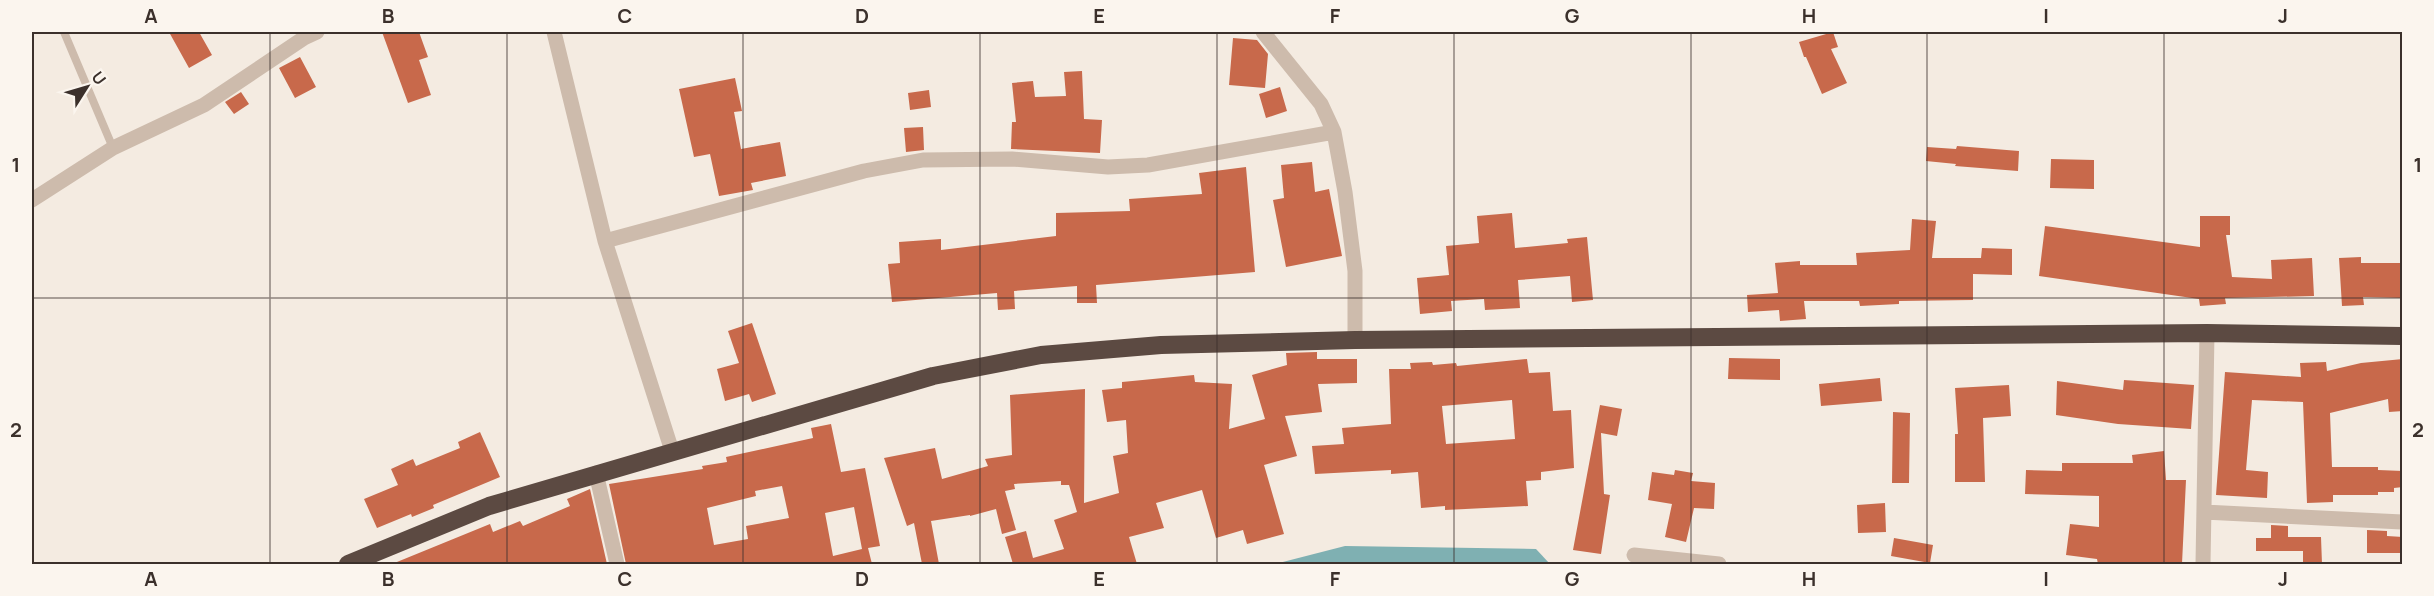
<svg xmlns="http://www.w3.org/2000/svg" width="2434" height="596" font-family="Manrope,sans-serif">
<style>
.water{fill:#7fb0b2}
.building{fill:#c8694b;fill-rule:evenodd}
.lines{fill:none;stroke-linecap:round;stroke-linejoin:round}
.lane{stroke:#cdbbac;stroke-width:8}
.street{stroke:#cdbbac;stroke-width:15}
.highway{stroke:#5c4a42;stroke-width:18}
.grid{fill:none;stroke:#3b302b;stroke-width:1.5;stroke-opacity:0.55}
.neatline{fill:none;stroke:#3b302b;stroke-width:2}
.grid-label{font-size:20px;text-anchor:middle;font-weight:bold;fill:#3b302b}
</style>
<rect width="100%" height="100%" fill="#f4ebe1"/>
<!-- water -->
<path class="water" d="M1345 546 1536 549 1550 564H1275Z"/>
<!-- building -->
<path class="building" d="M169 32H199L212 55 189 68Z
M382 32H419L428 57 419 60 431 95 408 103Z
M1833 32 1838 47 1831 49 1847 83 1822 94 1806 57H1804L1799 42Z
M1233 38 1257 40 1268 54 1265 88 1229 85Z
M300 57 316 87 295 98 279 68Z
M1082 71 1084 119 1102 120 1100 153 1011 149 1012 122H1016L1012 83 1033 81 1035 97 1066 96 1064 72Z
M735 78 742 111 734 112 741 149 780 142 786 176 751 183 753 190 719 196 710 154 694 157 679 89Z
M1280 87 1287 111 1266 118 1259 94Z
M929 90 931 107 910 110 908 93Z
M241 92 249 104 234 114 225 102Z
M923 127 924 150 906 152 904 128Z
M1957 146 2019 151 2018 171 1955 166 1956 164 1926 161 1927 147 1956 149Z
M2051 159 2094 160V189L2050 188Z
M1312 162 1315 192 1329 189 1342 256 1286 267 1273 200 1284 198 1281 165Z
M1246 167 1255 272 1096 285 1097 303H1077V286L1014 291 1015 309 998 310 997 293 892 302 888 264 900 263 899 242 941 239V250L1056 236V213L1130 211 1129 199 1202 194 1199 173Z
M1512 213 1515 248 1568 243 1567 239 1587 237 1593 300 1572 302 1570 276 1518 280 1520 308 1485 310 1484 299 1451 301 1452 311 1420 314 1417 278 1449 275 1446 246 1479 243 1477 216Z
M2200 216H2230V235H2226L2232 277 2272 279 2271 260 2312 258 2314 296 2225 298 2226 304 2200 306 2199 299 2039 276 2045 226 2200 247Z
M1912 219 1936 221 1932 258H1981L1982 248 2012 249V275L1973 274V300L1899 301V304L1860 306 1859 301H1804L1806 319 1780 321 1779 310 1748 312 1747 295 1778 293 1775 263 1800 261V265H1857L1856 253 1910 250Z
M2361 257V263H2403V298L2363 297 2364 305 2342 306 2339 258Z
M752 323 776 394 752 402 749 394 725 401 717 369 739 363 728 331Z
M1317 352V359H1357V383L1318 384 1322 412 1285 416 1297 456 1264 465 1284 534 1247 544 1243 530 1216 538 1202 490 1156 503 1164 528 1129 537 1137 564H1013L1005 537 1026 531 1033 558 1064 549 1054 520 1077 512 1069 485H1061V481L1014 484 1015 489 1005 491 1016 530 1002 534 996 509 970 516V515L931 521 939 564H922L914 523 907 526 884 458 935 448 942 479 988 466 985 459 1012 455 1010 395 1085 389 1084 503 1119 493 1113 456 1128 453 1126 420 1107 422 1102 390 1122 388V382L1194 375 1195 382 1232 384 1229 429 1265 419 1252 375 1287 365 1286 353Z
M1729 358 1780 359V380L1728 379Z
M1527 359 1529 373 1550 372 1553 411 1571 410 1574 468 1541 472V480L1526 481 1528 506 1445 510V506L1421 508 1418 472 1391 474V470L1315 474 1312 446 1344 444 1342 428 1391 424 1389 369H1411L1410 363 1432 362 1433 365 1456 363 1457 366ZM1512 400 1515 439 1446 444 1442 406Z
M2403 359V411L2389 412 2388 399 2330 413 2332 467H2378V470L2403 471V487L2394 488V492H2378V495H2333V502L2307 503 2303 402 2252 400 2246 470 2268 472 2267 498 2216 495 2225 372 2301 377 2300 363 2326 362 2327 371 2361 363Z
M1880 378 1882 401 1821 406 1819 384Z
M2124 380 2194 385 2191 429 2118 424 2056 415 2057 381 2123 390Z
M2009 385 2011 416 1983 418 1985 482H1955V434H1958L1955 388Z
M1600 405 1622 409 1617 436 1601 433 1604 494 1610 495 1601 554 1573 550Z
M1893 412 1910 413 1909 483H1892Z
M831 424 841 472 865 468 880 546 868 548 872 564H626L609 484 703 469 702 466 727 462 726 457 813 438 811 428ZM782 486 789 518 746 526 748 539 714 545 707 508 756 496 755 491ZM854 507 862 549 833 556 825 513Z
M480 432 500 477 433 505 434 508 412 517 411 514 377 528 364 499 398 485 391 469 413 459 416 466 460 448 458 442Z
M2164 451 2166 480H2186L2182 564H2098L2097 559 2066 555 2070 524 2099 527V496L2025 494 2026 470 2062 471V463H2133L2132 455Z
M1675 470 1693 473 1691 481 1715 483 1714 509 1694 508 1686 542 1665 537 1672 504 1648 500 1652 472 1674 475Z
M590 489 607 564H392L490 524 493 532 520 521 523 526 570 506 567 499Z
M1885 503 1886 532 1858 533 1857 505Z
M2271 525 2288 526V537H2321L2322 564H2303V551H2256V538H2271Z
M2367 530 2387 531V536L2403 537V553H2367Z
M1894 538 1933 545 1930 563 1891 556Z"/>
<g class="lines">
<!-- lane -->
<path class="lane" d="M64 32 113 148"/>
<!-- street -->
<path class="street" d="M554 32 605 241 672 451
M1263 32 1321 104 1334 132 1345 192 1355 271V340
M32 200 113 148 204 105 304 38 317 32
M605 241 864 171 923 160 1012 159 1108 167 1148 165 1334 132
M596 473 617 564
M2204 512 2402 522
M1634 555 1719 564
M2203 564 2207 333"/>
<!-- highway -->
<path class="highway" d="M348 564 489 506 933 376 1041 355 1161 345 1355 340 2207 333 2402 336"/>
</g>
<!-- grid -->
<path class="grid" d="M270 32V564M507 32V564M743 32V564M980 32V564M1217 32V564M1454 32V564M1691 32V564M1927 32V564M2164 32V564M32 298H2402"/>
<!-- border -->
<rect width="2434" height="596" fill="none" stroke="#fbf5ee" stroke-width="66"/>
<!-- north arrow -->
<g transform="translate(87 87) rotate(53)" stroke="#fbf5ee" stroke-width="4.5" paint-order="stroke">
<path d="M0-4.5L10 22L0 15L-10 22Z" fill="#3b302b"/>
<text y="-9" font-size="16" font-weight="bold" text-anchor="middle" fill="#3b302b">U</text>
</g>
<rect x="33" y="33" width="2368" height="530" class="neatline"/>
<g class="grid-label">
<text x="151" y="23">A</text>
<text x="388" y="23">B</text>
<text x="625" y="23">C</text>
<text x="862" y="23">D</text>
<text x="1099" y="23">E</text>
<text x="1335" y="23">F</text>
<text x="1572" y="23">G</text>
<text x="1809" y="23">H</text>
<text x="2046" y="23">I</text>
<text x="2283" y="23">J</text>
<text x="16" y="172">1</text>
<text x="2418" y="172">1</text>
<text x="16" y="437">2</text>
<text x="2418" y="437">2</text>
<text x="151" y="586">A</text>
<text x="388" y="586">B</text>
<text x="625" y="586">C</text>
<text x="862" y="586">D</text>
<text x="1099" y="586">E</text>
<text x="1335" y="586">F</text>
<text x="1572" y="586">G</text>
<text x="1809" y="586">H</text>
<text x="2046" y="586">I</text>
<text x="2283" y="586">J</text>
</g>
</svg>
